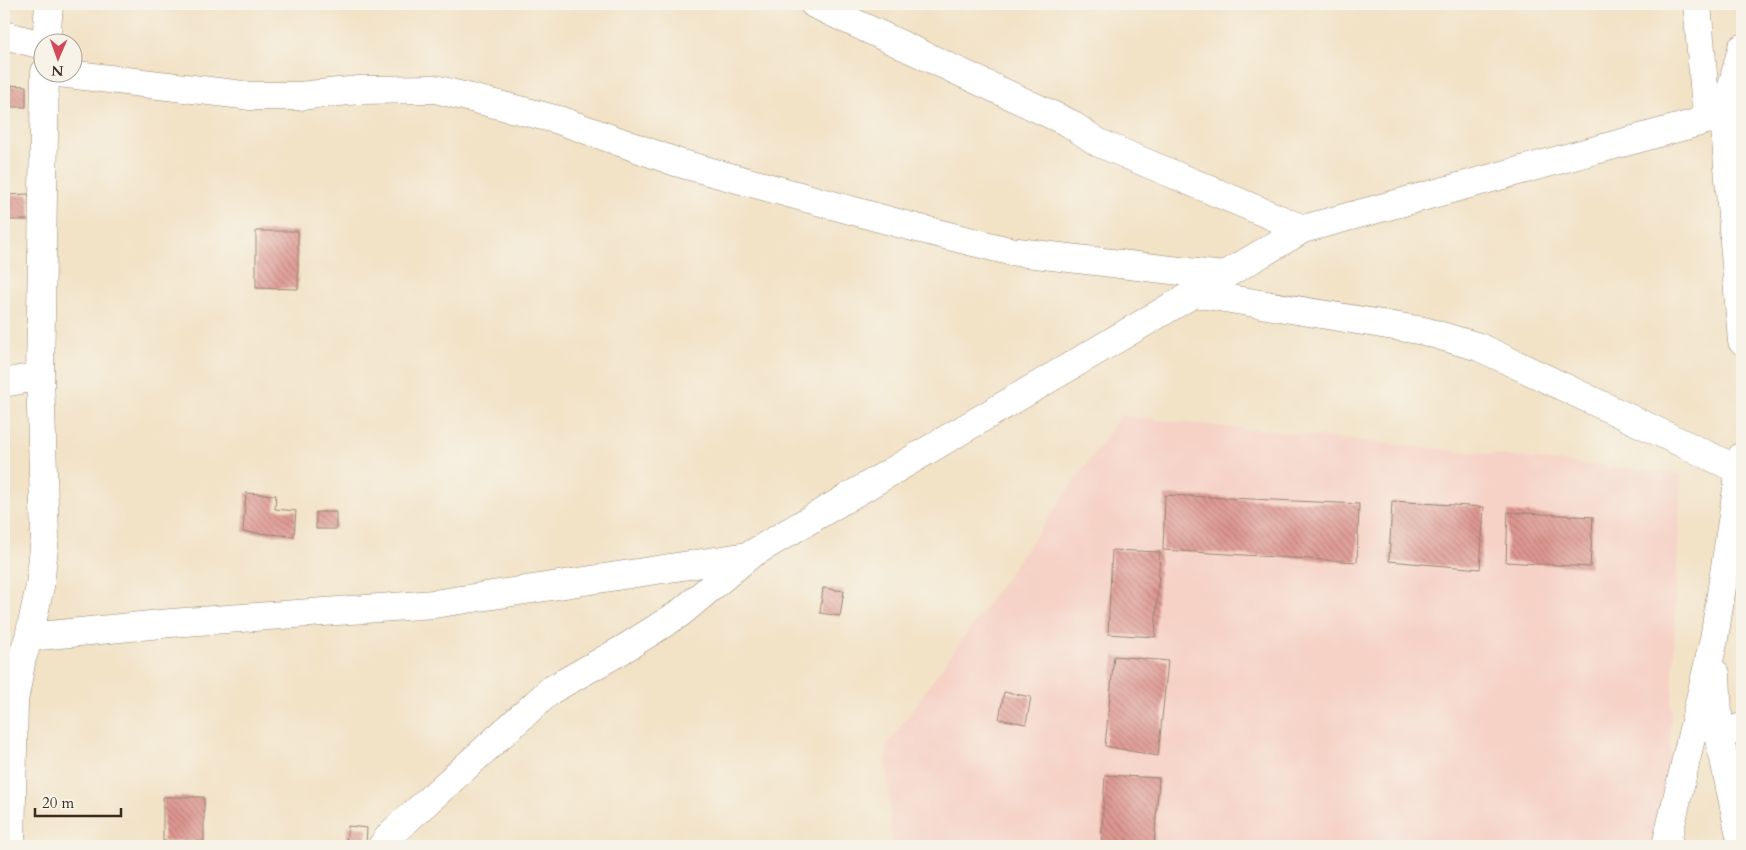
<svg xmlns="http://www.w3.org/2000/svg" width="1746" height="850" font-family="Cardo,serif">
<style>
.built{fill:#f6d1c6}
.building{fill:url(#building-back-hatch)}
.lines{fill:none;stroke-linecap:round;stroke-linejoin:round}
.minor-casing{stroke:#968672;stroke-width:29}
.minor{stroke:#fff;stroke-width:28}
</style>
<defs>
<pattern id="building-back-hatch" width="6" height="6" patternUnits="userSpaceOnUse" patternTransform="scale(1.25)"><rect width="6" height="6" fill="#de9791"/><path d="M-1 5l2 2M0 0l6 6M5-1l2 2" fill="none" stroke="#b57b76"/></pattern>
</defs>
<rect width="100%" height="100%" fill="#f7f3e8"/>
<filter id="ink" filterUnits="userSpaceOnUse"><feTurbulence type="fractalNoise" baseFrequency=".02" numOctaves="2"/><feDisplacementMap in="SourceGraphic" scale="10" xChannelSelector="R" yChannelSelector="G"/><feConvolveMatrix kernelMatrix="1 2 1 2 8 2 1 2 1" color-interpolation-filters="sRGB"/></filter>
<filter id="wash" filterUnits="userSpaceOnUse"><feTurbulence type="fractalNoise" baseFrequency=".0096" numOctaves="4" result="noise"/><feDisplacementMap in="SourceGraphic" scale="20" xChannelSelector="R" yChannelSelector="G"/><feGaussianBlur stdDeviation="1.12" result="paint"/><feColorMatrix in="noise" values="0 0 0 0 0 0 0 0 0 0 0 0 0 0 0 0 0 1.4 0 .05"/><feComposite in="paint" operator="in"/></filter>
<g filter="url(#wash)">
<rect width="100%" height="100%" fill="#f2e2c6"/>
<!-- built -->
<path class="built" d="M1121 416 1681 474 1666 846H892L886 747Z"/>
<g id="blocks">
<!-- building -->
<path class="building" d="M4 85 26 86V107H4Z
M29 194 30 220H4V195Z
M256 231H298V289L256 288Z
M246 493 276 495 275 509 296 511 294 536 243 532Z
M1165 495 1359 504 1357 562 1163 550Z
M1392 501 1484 507 1480 569 1389 561Z
M316 512H336V529H316Z
M1508 512 1593 517 1590 567 1506 562Z
M1112 550 1160 552 1155 637 1108 634Z
M823 588 844 591 840 616 820 613Z
M1114 656 1168 661 1158 756 1105 746Z
M1004 692 1031 697 1026 724 999 719Z
M1105 775 1159 778 1154 846H1101Z
M163 797H204V841H163Z
M348 826 367 828 366 844 346 842Z"/>
</g>
</g>
<g filter="url(#ink)">
<use href="#blocks" fill-opacity="0" stroke="#968672" stroke-width="1"/>
<g class="lines">
<!-- minor casing -->
<g class="minor-casing">
<path id="minor" d="M814 4 1069 123 1099 143 1303 229 1707 120
M1697 4 1707 120 1726 115
M4 35 42 45
M46 42 49 4
M1742 48 1724 116 1742 341
M51 72 251 96H299L359 90 435 89 559 120 679 163 905 225 1009 251 1223 276
M1194 293 1424 331 1479 347 1739 470
M4 383 40 376
M29 637 171 623 434 604 748 556
M1716 674 1719 735 1742 727
M1719 735 1742 845
M11 846 14 701 22 658 29 637 40 586 45 537 40 376 45 72
M382 846 391 834 551 690 622 650 679 614 750 555 1303 229
M1666 846 1714 639 1742 456"/>
</g>
<!-- minor -->
<use href="#minor" class="minor"/>
</g>
</g>
<!-- margin -->
<rect width="1746" height="850" fill="none" stroke="#f7f3e8" stroke-width="20"/>
<!-- north arrow -->
<g transform="translate(58 58) rotate(182)"><circle r="24" fill="#f7f3e8" stroke="#aca397"/>
<path d="M0-4L9 19L0 12L-9 19Z" fill="#d1495b"/>
<text y="-8" font-size="14" font-weight="bold" text-anchor="middle" fill="#3b2a1e">N</text>
</g>
<!-- scale -->
<path d="M35 808v8h86v-8" fill="none" stroke="#3b2a1e" stroke-width="2.5"/>
<text x="42" y="808" font-size="15" fill="#3b2a1e" stroke="#f7f3e8" stroke-width="4" paint-order="stroke">20 m</text>
</svg>
